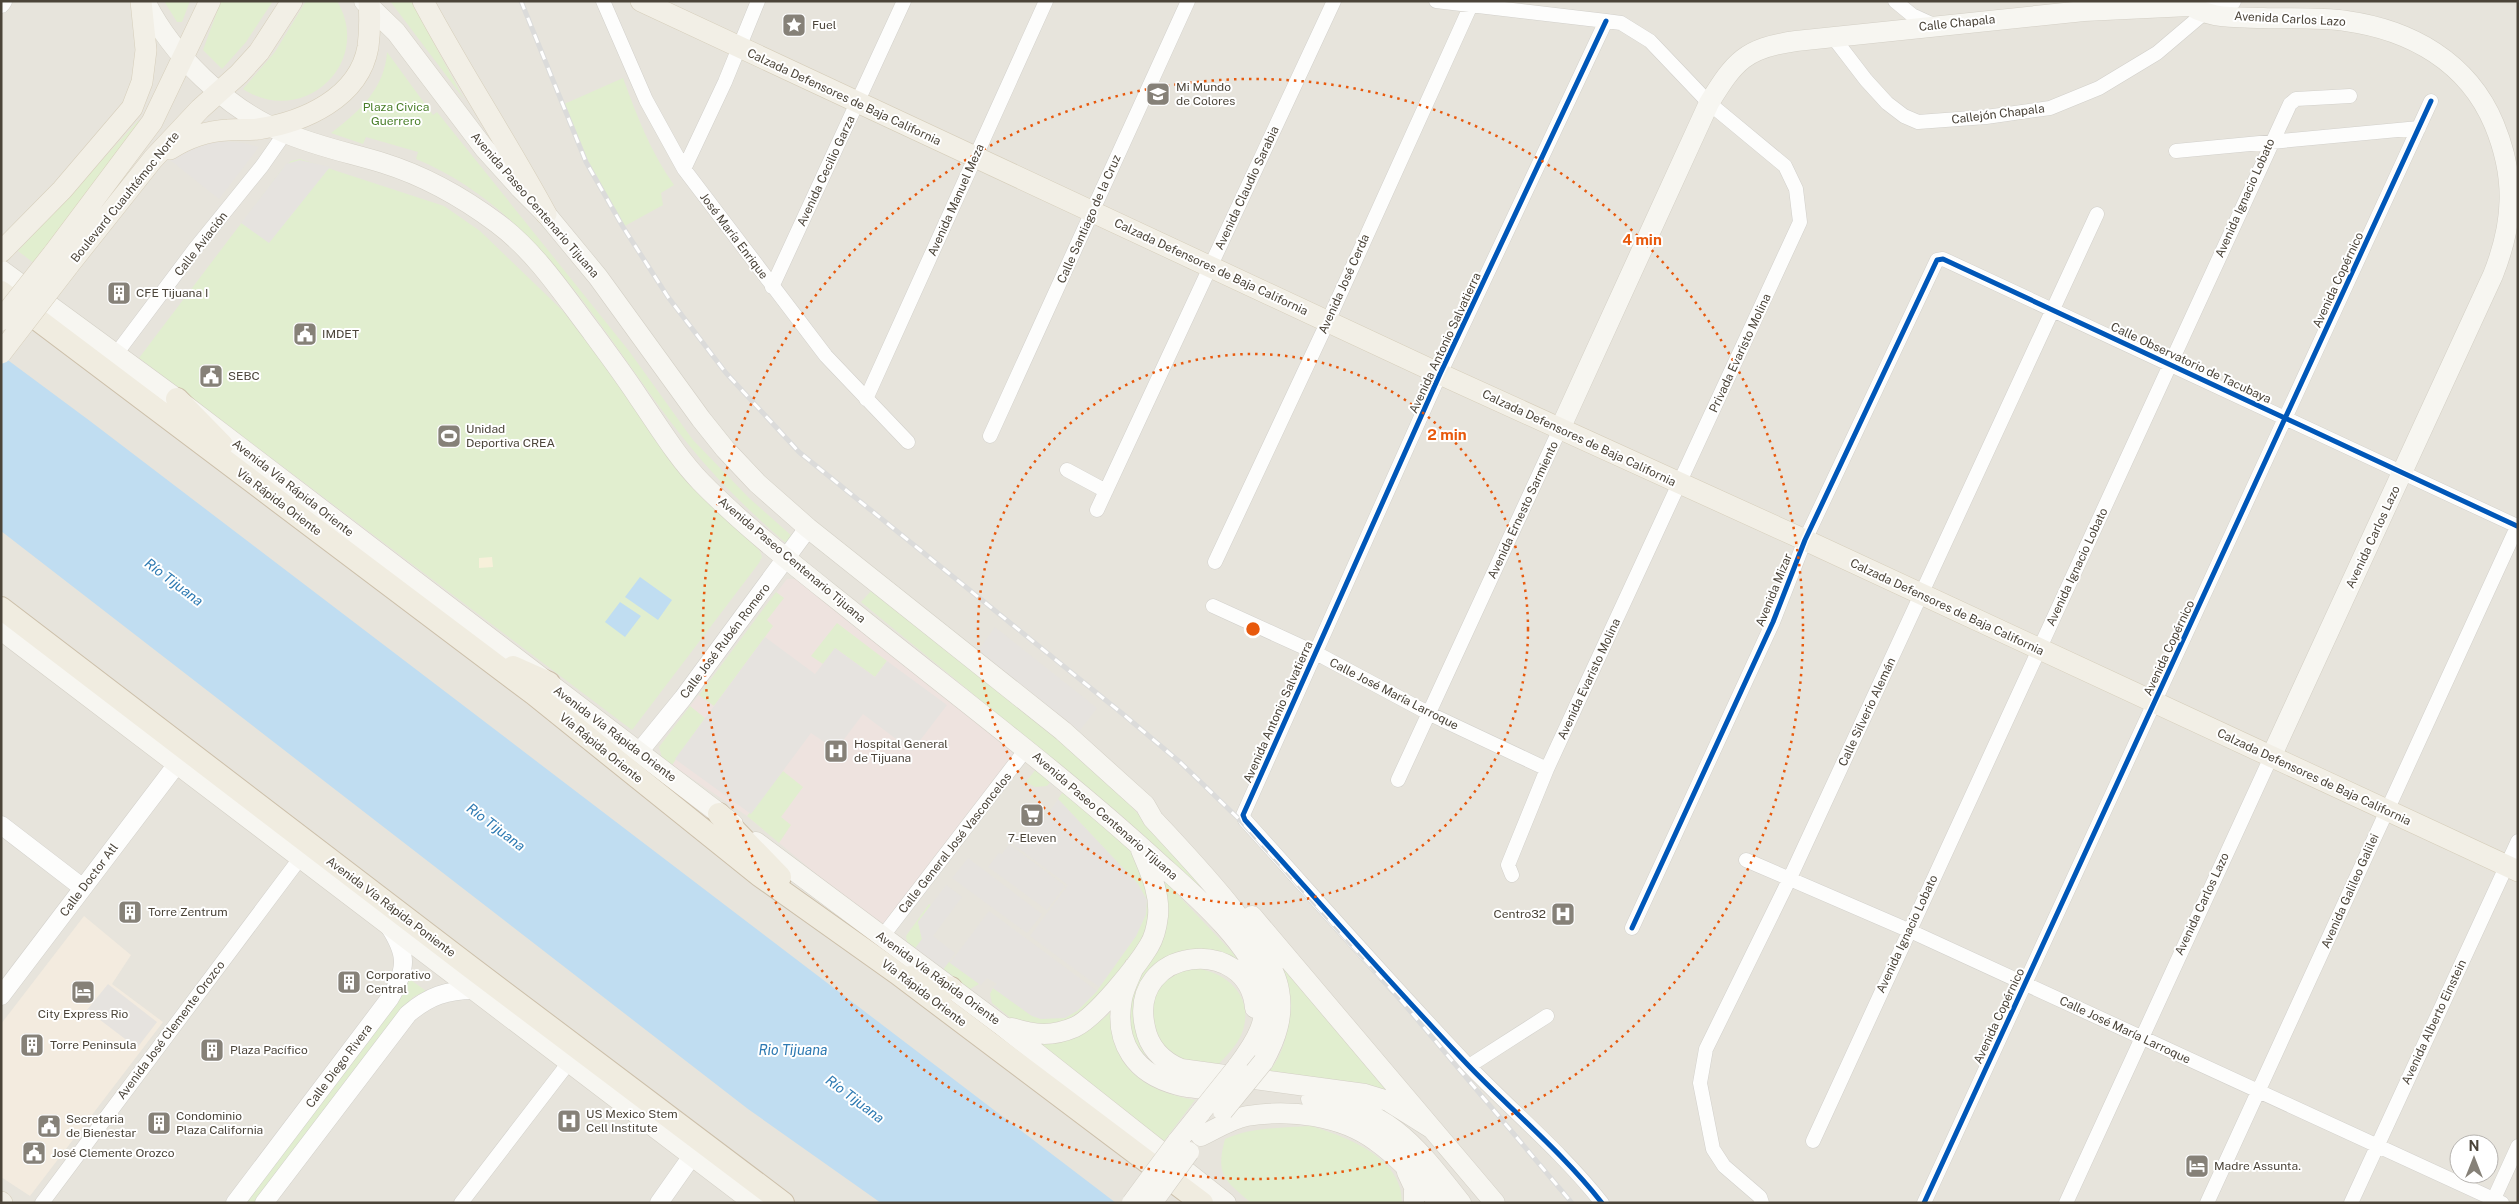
<svg xmlns="http://www.w3.org/2000/svg" width="2519" height="1204" font-family="'Public Sans',sans-serif">
<style>
.residential{fill:#e7e4dc;fill-rule:evenodd}
.commercial{fill:#f3ebdf}
.medical{fill:#eee3df}
.green{fill:#e1eecf}
.sand{fill:#f7f0da}
.parking{fill:#e6e3df}
.water{fill:#c0ddf1}
.lines{fill:none;stroke-linecap:round;stroke-linejoin:round}
.minor-casing{stroke:#d2d0cb;stroke-width:15}
.tertiary-casing{stroke:#d2d0cb;stroke-width:19}
.secondary-casing{stroke:#d3cfc5;stroke-width:21}
.primary-casing{stroke:#d6cebb;stroke-width:22}
.trunk-casing{stroke:#ccbfa9;stroke-width:24}
.minor{stroke:#fdfdfc;stroke-width:14}
.tertiary{stroke:#fdfdfc;stroke-width:18}
.secondary{stroke:#f7f6f1;stroke-width:20}
.primary{stroke:#f2efe6;stroke-width:21}
.trunk{stroke:#f0ece0;stroke-width:22}
.rail-casing{stroke:#dbdbda;stroke-width:5}
.rail{stroke:#fff;stroke-width:3;stroke-dasharray:9;stroke-linecap:butt}
.secondary-bridge-casing{stroke:#d3cfc5;stroke-width:21;stroke-linecap:butt}
.primary-bridge-casing{stroke:#d6cebb;stroke-width:22;stroke-linecap:butt}
.secondary-bridge{stroke:#f7f6f1;stroke-width:20}
.primary-bridge{stroke:#f2efe6;stroke-width:21}
.cycleway-casing{stroke:#fff;stroke-width:8}
.cycleway{stroke:#0057b8;stroke-width:5}
.ring{fill:none;stroke:#e8590c;stroke-width:2.5;stroke-dasharray:2.5 5}
.labels{text-anchor:middle;stroke-width:4;stroke-linejoin:round;paint-order:stroke}
.street-label{font-size:12px;fill:#4b4439;stroke:#fff}
.poi-label{font-size:12px;fill:#4b4439;stroke:#fff;text-anchor:start}
.park-label{font-size:12px;fill:#4a7f2a;stroke:#fff}
.water-label{font-size:14px;font-style:italic;fill:#2e7ab2;stroke:#fff}
.centre{fill:#e8590c;stroke:#fff;stroke-width:2.5}
.ring-label{font-size:15px;text-anchor:middle;font-weight:bold;fill:#e8590c;stroke:#fff;stroke-width:4;stroke-linejoin:round;paint-order:stroke}
</style>
<rect width="100%" height="100%" fill="#f4f2ee"/>
<!-- residential -->
<path class="residential" d="M1 1H2518V1203H1ZM2459 1144H2489V1174H2459Z"/>
<!-- commercial -->
<path class="commercial" d="M84 916 131 955 112 984 163 1022 30 1196 1 1177V1024Z"/>
<!-- medical -->
<path class="medical" d="M787 579H800L1010 746 1013 756 885 923 877 925 747 816 662 758 659 747Z"/>
<!-- green -->
<path class="green" d="M164 1H190L182 22H177Z
M221 1H273L246 42 222 69 203 50Z
M306 1H337C374 63 303 128 243 89L275 52Z
M390 1H411L464 99Z
M387 52 433 115 437 112 629 351 693 440 749 498 793 537 787 544C751 513 718 481 688 444 607 343 542 211 416 159L418 152 366 137 363 144 331 133C359 112 385 88 387 52Z
M623 78C637 116 650 151 674 185L661 193 663 205 623 227 586 162 562 105Z
M138 121 140 122 35 264 18 251Z
M300 159 444 206 480 231 563 311 712 501 760 551 762 557 759 563 632 730 139 358 283 168 291 161Z
M871 591 1088 761 1176 854 1252 945 1174 866 1122 816 861 602Z
M776 592 784 598 767 620 773 626 714 706 699 695Z
M837 623 887 661 875 677 835 648 823 664 811 656Z
M690 706 705 718 672 765 662 758 659 747Z
M1036 769 1052 780 1047 786 1035 787 1026 782Z
M783 771 803 787 781 817 791 825 779 843 747 816Z
M1064 790 1125 843 1136 858 1154 903 1145 937 1093 1005 1055 1027 1013 1020 992 1003 990 994 993 988 1029 1014 1041 1019 1077 1011 1097 991 1136 936 1146 914 1138 884 1058 799Z
M1160 876 1232 952 1246 972 1178 956 1136 1027 1140 1046 1148 1060 1134 1048 1128 1009Z
M929 904 931 905 918 922 922 939 914 950 907 942 906 936Z
M949 962 979 984 970 989 966 988 942 971Z
M1278 963 1395 1096 1267 1075C1298 1034 1287 1008 1278 963Z
M1196 968C1228 973 1255 997 1242 1033 1237 1046 1225 1057 1216 1067 1205 1065 1184 1065 1174 1058 1133 1029 1145 977 1196 968Z
M408 978 426 991 413 997 256 1203H244L406 990Z
M1111 1012C1110 1068 1144 1091 1195 1100L1164 1141 1034 1043C1070 1039 1084 1037 1111 1012Z
M1311 1126C1346 1137 1403 1157 1402 1203H1251C1225 1180 1215 1176 1225 1139 1251 1127 1282 1128 1311 1126Z"/>
<!-- sand -->
<path class="sand" d="M492 557 493 567 479 568V558Z"/>
<!-- parking -->
<path class="parking" d="M218 141 243 143 259 147 219 199 170 160 192 147Z
M300 160 330 167 269 243 241 223 286 164Z
M995 627 1097 708 1078 733 978 651Z
M765 637 815 674 835 648 875 677 887 661 947 705 912 751 863 714 836 750 811 733 751 814 675 759Z
M1058 799 1138 884 1147 900 1146 914 1136 936 1099 987 1030 936 1068 885 1013 844 1029 826 1037 831Z
M1009 844 1065 886 1047 910 988 867 999 853 1002 854Z
M968 858 1042 914 1027 933 952 878Z
M946 885 962 897 933 936 955 953 942 971 914 950 922 939 918 922Z
M989 911 1097 991 1077 1011 1065 1018 1041 1019 1032 1016 993 988 997 984 987 978 981 985 950 963Z
M108 984 157 1022 137 1048 87 1010Z"/>
<!-- water -->
<path class="water" d="M1 355 90 421 1116 1203H881L748 1109 1 531Z
M640 577 672 600 658 620 625 597Z
M620 602 641 616 625 637 605 622Z"/>
<g class="lines">
<!-- minor casing -->
<g class="minor-casing">
<path id="minor" d="M603 1 646 100 684 169 826 356 908 442
M1436 1 1606 21 1621 23 1650 41 1709 103 1785 166 1796 189 1800 222 1547 769 1508 865 1512 875
M1895 1 1912 15 1934 25
M1833 37 1866 80 1887 103 1904 116 1918 122 1986 117 2050 108 2099 88 2157 53 2203 14
M2176 151 2419 128
M684 169 725 82 758 1
M772 287 904 1
M116 354 194 250 262 166 285 133
M866 399 1046 1
M990 436 1188 1
M1067 470 1106 491
M1097 510 1334 1
M1215 562 1328 321 1471 5
M1213 606 1316 653 1430 714 1547 769
M1398 780 1560 429
M1746 860 1908 930 2502 1203
M1632 928 1773 622 1805 540 1937 260 1943 259 2517 526
M882 937 1027 748
M1469 1066 1547 1016
M1813 1141 2290 104 2296 99 2350 96
M42 1203 301 857
M461 1203 570 1061
M1602 1203C1562 1152 1512 1111 1467 1064 1391 984 1319 902 1245 820L1243 815 1440 374 1606 21
M1762 1203 1760 1197 1724 1166 1713 1149 1700 1083 1706 1049 1789 880 2097 214
M1924 1203 2431 101
M2066 1203 2271 757
M2207 1203 2518 525
M2351 1203 2518 841
M2492 1203 2518 1146"/>
</g>
<!-- tertiary casing -->
<g class="tertiary-casing">
<path id="tertiary" d="M1 4 3 1
M2189 6 2232 1
M639 752 683 698 808 528
M1 825 83 888
M1 996 177 764
M235 1203 390 998C407 969 408 955 389 926
M264 1203 408 1014C429 996 447 990 474 990
M659 1203 692 1156"/>
</g>
<!-- secondary casing -->
<g class="secondary-casing">
<path id="secondary" d="M145 1C171 54 228 110 283 132 315 146 350 153 383 163 425 176 462 197 497 223 536 252 563 294 592 332 608 354 624 375 639 398 659 427 677 457 701 482 746 528 798 568 848 608 953 693 1061 773 1160 864 1192 893 1252 944 1262 987 1271 1019 1256 1042 1237 1067
M364 1 396 32 484 148 520 188 546 214 598 277 701 419 725 449 757 483 808 528 1063 731 1145 805 1153 819C1187 856 1271 942 1279 990 1284 1016 1276 1039 1263 1062
M2183 1C2207 20 2235 17 2263 18 2290 19 2319 17 2346 21 2411 30 2468 62 2494 124 2516 177 2514 222 2493 275L2271 757
M1 270 177 399 733 824
M1560 429 1709 103C1735 61 1745 48 1796 41L2084 11 2189 6
M1 630 754 1203
M756 842 1001 1025 1226 1203
M1252 916 1495 1203
M1134 967C1130 977 1124 988 1122 999 1114 1043 1135 1074 1178 1085 1195 1090 1216 1089 1235 1091
M1255 1008C1249 934 1127 946 1145 1027 1149 1048 1162 1061 1181 1069L1365 1094 1388 1101 1431 1128
M1012 1028C1034 1035 1052 1037 1075 1027 1096 1017 1137 966 1149 946 1154 938 1157 925 1158 916 1160 892 1150 872 1141 850
M1311 1099C1388 1107 1416 1146 1461 1203
M1201 1136C1216 1129 1231 1119 1247 1116 1290 1109 1341 1115 1376 1141 1400 1158 1420 1182 1440 1203
M1177 1142 1201 1112
M1407 1172 1414 1187V1203"/>
</g>
<!-- primary casing -->
<g class="primary-casing">
<path id="primary" d="M423 1C462 74 507 142 546 214
M641 1 1440 374 1805 540 2518 871
M170 149C187 138 207 131 228 130 238 129 248 130 258 129 304 122 359 98 368 47 370 32 370 16 369 1
M1 252 62 190 132 108 142 82 146 50 141 1
M53 254 152 122 210 1
M68 266 153 159 200 109 239 74 259 52 292 1
M1 1202 2 1203"/>
</g>
<!-- trunk casing -->
<g class="trunk-casing">
<path id="trunk" d="M1 292 534 694 759 875 897 973 1202 1203
M177 399 222 445
M1 608 469 966 783 1203
M513 667 549 683
M719 814 780 877
M911 977 951 988"/>
</g>
<!-- minor -->
<use href="#minor" class="minor"/>
<!-- tertiary -->
<use href="#tertiary" class="tertiary"/>
<!-- secondary -->
<use href="#secondary" class="secondary"/>
<!-- primary -->
<use href="#primary" class="primary"/>
<!-- trunk -->
<use href="#trunk" class="trunk"/>
<!-- rail casing -->
<g class="rail-casing">
<path id="rail" d="M521 1 586 162 623 227 668 297 726 373 799 452 1124 715 1181 763 1242 822 1400 999 1572 1203"/>
</g>
<!-- rail -->
<use href="#rail" class="rail"/>
<!-- secondary-bridge casing -->
<g class="secondary-bridge-casing">
<path id="secondary-bridge" d="M1223 1111 1263 1062
M1201 1112 1237 1067
M1132 1203 1177 1142
M1152 1203 1189 1152"/>
</g>
<!-- primary-bridge casing -->
<g class="primary-bridge-casing">
<path id="primary-bridge" d="M1 320 53 254
M1 353 68 266"/>
</g>
<!-- secondary-bridge -->
<use href="#secondary-bridge" class="secondary-bridge"/>
<!-- primary-bridge -->
<use href="#primary-bridge" class="primary-bridge"/>
<!-- cycleway casing -->
<g class="cycleway-casing">
<path id="cycleway" d="M1632 928 1773 622 1805 540 1937 260 1943 259 2517 526
M1602 1203C1562 1152 1512 1111 1467 1064 1391 984 1319 902 1245 820L1243 815 1440 374 1606 21
M1924 1203 2431 101"/>
</g>
<!-- cycleway -->
<use href="#cycleway" class="cycleway"/>
</g>
<!-- distance rings -->
<g class="ring">
<circle cx="1253" cy="629" r="275"/>
<circle cx="1253" cy="629" r="550"/>
</g>
<!-- icons -->
<defs>
<g id="sight-square" transform="scale(1.25)"><rect x="-9" y="-9" width="18" height="18" rx="4" fill="#868178" stroke="#fff"/><path d="M0-6L1.8-2.2L6-1.7L2.9 1.2L3.7 5.4L0 3.3L-3.7 5.4L-2.9 1.2L-6-1.7L-1.8-2.2Z" fill="#fff"/></g>
<g id="school-square" transform="scale(1.25)"><rect x="-9" y="-9" width="18" height="18" rx="4" fill="#868178" stroke="#fff"/><path d="M0-5L7-2L0 1L-7-2ZM-4 1L0 2.5L4 1V4Q0 6-4 4Z" fill="#fff"/></g>
<g id="building-square" transform="scale(1.25)"><rect x="-9" y="-9" width="18" height="18" rx="4" fill="#868178" stroke="#fff"/><path d="M-4-6H4V6H1V3H-1V6H-4ZM-2.5-4.3h1.7v1.8h-1.7ZM.8-4.3h1.7v1.8H.8ZM-2.5-1h1.7V.8h-1.7ZM.8-1h1.7V.8H.8Z" fill="#fff"/></g>
<g id="civic-square" transform="scale(1.25)"><rect x="-9" y="-9" width="18" height="18" rx="4" fill="#868178" stroke="#fff"/><path d="M-.6-6.5H3V-4.5H.6V-3L4-1V1h2V6H-6V1h2V-1L-.6-3ZM-1.2 2.5V6h2.4V2.5Z" fill="#fff"/></g>
<g id="stadium-square" transform="scale(1.25)"><rect x="-9" y="-9" width="18" height="18" rx="4" fill="#868178" stroke="#fff"/><path d="M0-5a6.5 5 0 1 0 0 10a6.5 5 0 1 0 0-10ZM-3.5-1.8h7v3.6h-7Z" fill="#fff"/></g>
<g id="hospital-square" transform="scale(1.25)"><rect x="-9" y="-9" width="18" height="18" rx="4" fill="#868178" stroke="#fff"/><path d="M-5-5h3v3.5h4V-5h3V5h-3V1.5h-4V5h-3Z" fill="#fff"/></g>
<g id="supermarket-square" transform="scale(1.25)"><rect x="-9" y="-9" width="18" height="18" rx="4" fill="#868178" stroke="#fff"/><path d="M-6-5.5h2.5l.6 2H6L4.5 2H-2.5L-4.4-4H-6ZM-1.5 3.2a1.3 1.3 0 1 0 .1 0ZM3 3.2a1.3 1.3 0 1 0 .1 0Z" fill="#fff"/></g>
<g id="hotel-square" transform="scale(1.25)"><rect x="-9" y="-9" width="18" height="18" rx="4" fill="#868178" stroke="#fff"/><path d="M-6-4.5h1.5V1H6V5H4.5V3h-9V5H-6ZM-4 0a1.8 1.8 0 1 1 3.6 0ZM.5 0V-2.5h3Q6-2.5 6 0Z" fill="#fff"/></g>
</defs>
<g fill-rule="evenodd">
<use href="#sight-square" x="794" y="25"/>
<use href="#school-square" x="1158" y="94"/>
<use href="#building-square" x="119" y="293"/>
<use href="#civic-square" x="305" y="334"/>
<use href="#civic-square" x="211" y="376"/>
<use href="#stadium-square" x="449" y="436"/>
<use href="#hospital-square" x="836" y="751"/>
<use href="#supermarket-square" x="1032" y="815"/>
<use href="#building-square" x="130" y="912"/>
<use href="#hospital-square" x="1563" y="914"/>
<use href="#building-square" x="349" y="982"/>
<use href="#hotel-square" x="83" y="992"/>
<use href="#building-square" x="32" y="1045"/>
<use href="#building-square" x="212" y="1050"/>
<use href="#hospital-square" x="569" y="1121"/>
<use href="#building-square" x="159" y="1123"/>
<use href="#civic-square" x="49" y="1126"/>
<use href="#civic-square" x="34" y="1153"/>
<use href="#hotel-square" x="2197" y="1166"/>
</g>
<g class="labels">
<!-- street labels -->
<g class="street-label">
<text transform="translate(2290 19) rotate(3)" y="4">Avenida Carlos Lazo</text>
<text transform="translate(1957 23) rotate(-6)" y="4">Calle Chapala</text>
<text transform="translate(844 97) rotate(25)" y="4">Calzada Defensores de Baja California</text>
<text transform="translate(1998 114) rotate(-7)" y="4">Callejón Chapala</text>
<text transform="translate(826 171) rotate(-65)" y="4">Avenida Cecilio Garza</text>
<text transform="translate(1247 188) rotate(-65)" y="4">Avenida Claudio Sarabia</text>
<text transform="translate(125 197) rotate(-51)" y="4">Boulevard Cuauhtémoc Norte</text>
<text transform="translate(2245 198) rotate(-66)" y="4">Avenida Ignacio Lobato</text>
<text transform="translate(956 200) rotate(-66)" y="4">Avenida Manuel Meza</text>
<text transform="translate(535 205) rotate(49)" y="4">Avenida Paseo Centenario Tijuana</text>
<text transform="translate(1089 219) rotate(-66)" y="4">Calle Santiago de la Cruz</text>
<text transform="translate(734 236) rotate(53)" y="4">José María Enrique</text>
<text transform="translate(201 244) rotate(-52)" y="4">Calle Aviación</text>
<text transform="translate(1211 267) rotate(25)" y="4">Calzada Defensores de Baja California</text>
<text transform="translate(2338 280) rotate(-65)" y="4">Avenida Copérnico</text>
<text transform="translate(1344 284) rotate(-66)" y="4">Avenida José Cerda</text>
<text transform="translate(1445 343) rotate(-65)" y="4">Avenida Antonio Salvatierra</text>
<text transform="translate(1740 353) rotate(-65)" y="4">Privada Evaristo Molina</text>
<text transform="translate(2191 363) rotate(25)" y="4">Calle Observatorio de Tacubaya</text>
<text transform="translate(1579 438) rotate(25)" y="4">Calzada Defensores de Baja California</text>
<text transform="translate(293 488) rotate(38)" y="4">Avenida Vía Rápida Oriente</text>
<text transform="translate(279 502) rotate(37)" y="4">Vía Rápida Oriente</text>
<text transform="translate(1523 510) rotate(-65)" y="4">Avenida Ernesto Sarmiento</text>
<text transform="translate(2373 537) rotate(-65)" y="4">Avenida Carlos Lazo</text>
<text transform="translate(792 560) rotate(40)" y="4">Avenida Paseo Centenario Tijuana</text>
<text transform="translate(2077 567) rotate(-65)" y="4">Avenida Ignacio Lobato</text>
<text transform="translate(1774 590) rotate(-68)" y="4">Avenida Mizar</text>
<text transform="translate(1947 607) rotate(25)" y="4">Calzada Defensores de Baja California</text>
<text transform="translate(725 641) rotate(-53)" y="4">Calle José Rubén Romero</text>
<text transform="translate(2169 648) rotate(-65)" y="4">Avenida Copérnico</text>
<text transform="translate(1589 679) rotate(-65)" y="4">Avenida Evaristo Molina</text>
<text transform="translate(1394 694) rotate(27)" y="4">Calle José María Larroque</text>
<text transform="translate(1278 712) rotate(-66)" y="4">Avenida Antonio Salvatierra</text>
<text transform="translate(1867 712) rotate(-65)" y="4">Calle Silverio Alemán</text>
<text transform="translate(615 734) rotate(37)" y="4">Avenida Vía Rápida Oriente</text>
<text transform="translate(601 748) rotate(39)" y="4">Vía Rápida Oriente</text>
<text transform="translate(2314 777) rotate(25)" y="4">Calzada Defensores de Baja California</text>
<text transform="translate(1105 816) rotate(41)" y="4">Avenida Paseo Centenario Tijuana</text>
<text transform="translate(955 843) rotate(-52)" y="4">Calle General José Vasconcelos</text>
<text transform="translate(89 880) rotate(-53)" y="4">Calle Doctor Atl</text>
<text transform="translate(2350 891) rotate(-66)" y="4">Avenida Galileo Galilei</text>
<text transform="translate(2202 904) rotate(-65)" y="4">Avenida Carlos Lazo</text>
<text transform="translate(391 907) rotate(37)" y="4">Avenida Vía Rápida Poniente</text>
<text transform="translate(1907 934) rotate(-65)" y="4">Avenida Ignacio Lobato</text>
<text transform="translate(938 978) rotate(36)" y="4">Avenida Vía Rápida Oriente</text>
<text transform="translate(924 993) rotate(37)" y="4">Vía Rápida Oriente</text>
<text transform="translate(1999 1016) rotate(-65)" y="4">Avenida Copérnico</text>
<text transform="translate(2434 1022) rotate(-65)" y="4">Avenida Alberto Einstein</text>
<text transform="translate(171 1030) rotate(-53)" y="4">Avenida José Clemente Orozco</text>
<text transform="translate(2125 1030) rotate(25)" y="4">Calle José María Larroque</text>
<text transform="translate(339 1066) rotate(-53)" y="4">Calle Diego Rivera</text>
</g>
<!-- poi labels -->
<g class="poi-label">
<text x="812" y="29">Fuel</text>
<text x="1176" y="91">Mi Mundo<tspan x="1176" dy="14">de Colores</tspan></text>
<text x="136" y="297">CFE Tijuana I</text>
<text x="322" y="338">IMDET</text>
<text x="228" y="380">SEBC</text>
<text x="466" y="433">Unidad<tspan x="466" dy="14">Deportiva CREA</tspan></text>
<text x="854" y="748">Hospital General<tspan x="854" dy="14">de Tijuana</tspan></text>
<text x="1032" y="842" text-anchor="middle">7-Eleven</text>
<text x="148" y="916">Torre Zentrum</text>
<text x="1546" y="918" text-anchor="end">Centro32</text>
<text x="366" y="979">Corporativo<tspan x="366" dy="14">Central</tspan></text>
<text x="83" y="1018" text-anchor="middle">City Express Rio</text>
<text x="50" y="1049">Torre Peninsula</text>
<text x="230" y="1054">Plaza Pacífico</text>
<text x="586" y="1118">US Mexico Stem<tspan x="586" dy="14">Cell Institute</tspan></text>
<text x="176" y="1120">Condominio<tspan x="176" dy="14">Plaza California</tspan></text>
<text x="66" y="1123">Secretaria<tspan x="66" dy="14">de Bienestar</tspan></text>
<text x="52" y="1157">José Clemente Orozco</text>
<text x="2214" y="1170">Madre Assunta.</text>
</g>
<!-- park labels -->
<g class="park-label">
<text x="396" y="111">Plaza Civica<tspan x="396" dy="14">Guerrero</tspan></text>
</g>
<!-- water labels -->
<g class="water-label">
<text transform="translate(174 582) rotate(37)" y="5">Río Tijuana</text>
<text transform="translate(496 827) rotate(37)" y="5">Río Tijuana</text>
<text x="793" y="1055">Rio Tijuana</text>
<text transform="translate(855 1099) rotate(37)" y="5">Río Tijuana</text>
</g>
</g>
<circle cx="1253" cy="629" r="8" class="centre"/>
<g class="ring-label">
<text x="1642" y="245">4 min</text>
<text x="1447" y="440">2 min</text>
</g>
<!-- border -->
<rect width="2519" height="1204" fill="none" stroke="#4b4439" stroke-width="5"/>
<!-- north arrow -->
<g transform="translate(2474 1159)"><circle r="24" fill="#ffffff" stroke="#b7b4b0"/>
<path d="M0-4L9 19L0 12L-9 19Z" fill="#868178"/>
<text y="-8" font-size="14" font-weight="bold" text-anchor="middle" fill="#4b4439">N</text>
</g>
</svg>
